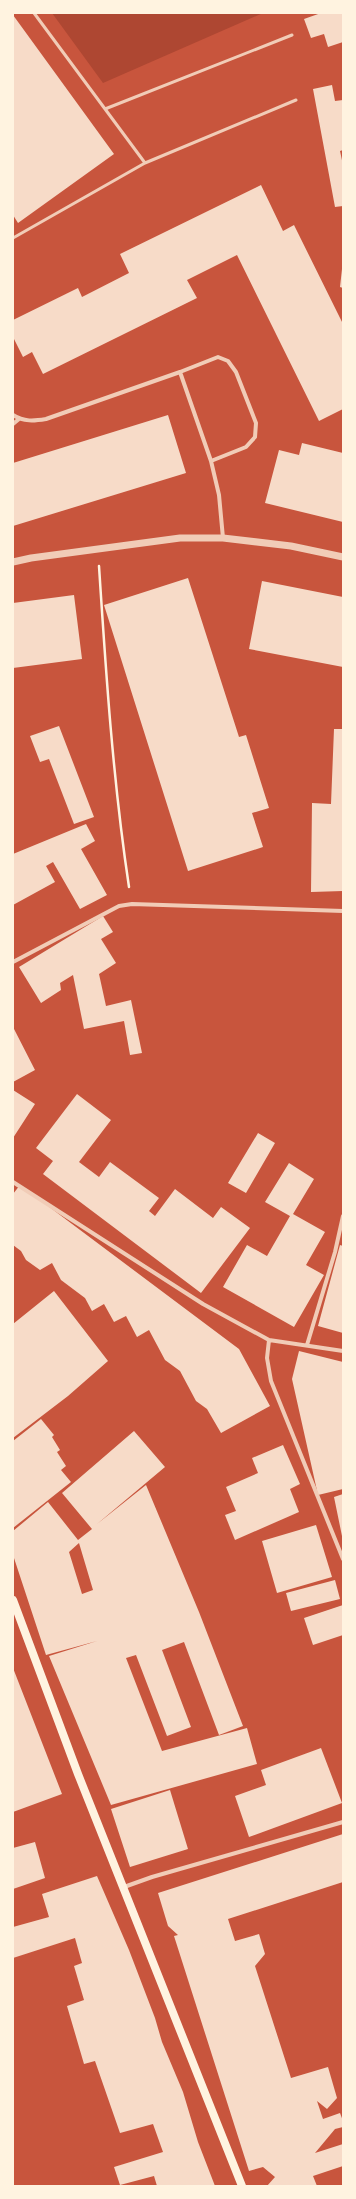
<svg xmlns="http://www.w3.org/2000/svg" width="356" height="2199" font-family="Lato,sans-serif">
<style>
.green{fill:#ae4732}
.building{fill:#f7dbc8;fill-rule:evenodd}
.lines{fill:none;stroke-linecap:round;stroke-linejoin:round}
.path{stroke:#fff3e0;stroke-width:2.5}
.service{stroke:#f1ccb7;stroke-width:3}
.minor{stroke:#f1ccb7;stroke-width:4}
.tertiary{stroke:#f1ccb7;stroke-width:7}
.secondary{stroke:#fff3e0;stroke-width:8}
</style>
<rect width="100%" height="100%" fill="#c8553d"/>
<!-- green -->
<path class="green" d="M52 13H263L103 83Z"/>
<!-- building -->
<path class="building" d="M321 13H343V42L328 47 324 34 311 38 304 19Z
M13 15 114 154 18 223 13 215Z
M332 85 335 101 343 100V150L340 151 343 165V206L335 207 313 89Z
M261 185 283 231 294 225 343 324V409L319 421 237 255 187 280 197 298 43 374 32 352 23 357 13 337V320L78 288 82 297 129 273 120 254Z
M342 269H343V288L340 287Z
M168 415 186 473 13 526V463Z
M302 443 343 453V522L265 503 279 450 299 455Z
M188 578 239 737 246 735 269 808 252 813 263 847 188 871 104 605Z
M262 581 343 597V667L249 649Z
M74 595 82 659 13 668V603Z
M59 726 94 817 74 824 49 759 40 762 30 736Z
M334 729H343V891L311 892 312 803 331 804Z
M86 824 95 841 81 849 107 895 80 909 53 862 46 866 55 882 13 905V854Z
M103 916 113 932 101 939 116 963 99 974 106 1006 131 1000 142 1053 130 1055 124 1021 84 1029 73 975 60 983 61 990 41 1003 19 967Z
M13 1027 35 1070 13 1082Z
M13 1090 35 1104 13 1138Z
M77 1094 111 1120 79 1162 99 1177 110 1162 159 1198 149 1211 155 1216 175 1189 213 1218 221 1207 250 1228 201 1293 43 1174 53 1161 36 1148Z
M258 1133 275 1143 246 1193 228 1183Z
M289 1163 314 1179 293 1214 325 1232 306 1265 324 1275 294 1327 223 1287 247 1245 267 1256 290 1216 265 1202Z
M20 1185 239 1349 270 1406 221 1433 207 1409 196 1401 180 1371 165 1360 149 1330 137 1337 126 1316 114 1322 104 1304 92 1311 85 1298 61 1280 52 1263 40 1270 26 1260 21 1251 13 1245V1194Z
M340 1245 343 1246V1333L318 1326Z
M54 1291 108 1361 68 1396 13 1438V1324Z
M299 1351 343 1362V1489L318 1495 292 1379Z
M41 1419 54 1435 52 1437 60 1450 57 1452 66 1466 61 1470 71 1482 13 1528V1441Z
M134 1431 165 1467 97 1524 146 1485 199 1612 243 1726 219 1735 184 1642 162 1650 191 1727 167 1736 136 1655 126 1658 162 1751 247 1728 257 1764 111 1805 49 1656 97 1641 46 1655 13 1555V1531L48 1502 78 1540 92 1529 62 1493ZM79 1543 93 1590 82 1594 69 1552Z
M283 1445 300 1484 290 1489 299 1512 235 1540 225 1515 236 1511 226 1487 258 1473 252 1458Z
M343 1494V1536H342L334 1497Z
M316 1525 332 1577 277 1593 262 1541Z
M335 1580 340 1599 291 1611 286 1593Z
M343 1605V1635L313 1645 304 1618Z
M13 1668 62 1794 13 1812Z
M321 1748 342 1803 249 1837 235 1796 266 1785 261 1770Z
M170 1790 188 1849 130 1867 111 1809Z
M343 1834V1882L228 1919 235 1941 259 1934 265 1954 255 1966 291 2078 328 2067 337 2098 327 2109 317 2101 323 2119 340 2113 343 2121V2127L335 2129 315 2153 343 2144V2166L313 2176 317 2186H267L275 2177 263 2167 249 2171 174 1936 178 1935 168 1926 158 1893Z
M35 1842 45 1878 13 1889V1848Z
M97 1876 129 1950 155 2018 162 2042 183 2092 198 2142 215 2186H157L154 2176 120 2185 114 2167 163 2152 153 2124 120 2133 95 2061 84 2064 67 2006 84 2000 74 1966 82 1963 75 1938 13 1958V1927L49 1917 42 1894Z"/>
<g class="lines">
<!-- path -->
<path class="path" d="M99 566C106 674 113 781 129 887"/>
<!-- service -->
<path class="service" d="M105 109 292 35
M145 163 296 100
M13 238 145 163 34 13"/>
<!-- minor -->
<path class="minor" d="M13 415C24 422 34 421 46 419L180 372
M13 424 19 419
M211 461 246 447 255 437 256 423 236 372 228 361 218 357 180 372 211 461 219 495 223 538
M13 962 119 906 132 904 343 911
M13 1182 203 1304 269 1340 343 1351
M269 1340 267 1358 271 1381 343 1559
M307 1345 335 1252 343 1216
M124 1887 152 1877 343 1822"/>
<!-- tertiary -->
<path class="tertiary" d="M13 562 31 558 180 538H223L291 546 343 557"/>
<!-- secondary -->
<path class="secondary" d="M13 1600 78 1774 242 2186"/>
</g>
<!-- border -->
<rect width="356" height="2199" fill="none" stroke="#fff3e0" stroke-width="28"/>
</svg>
